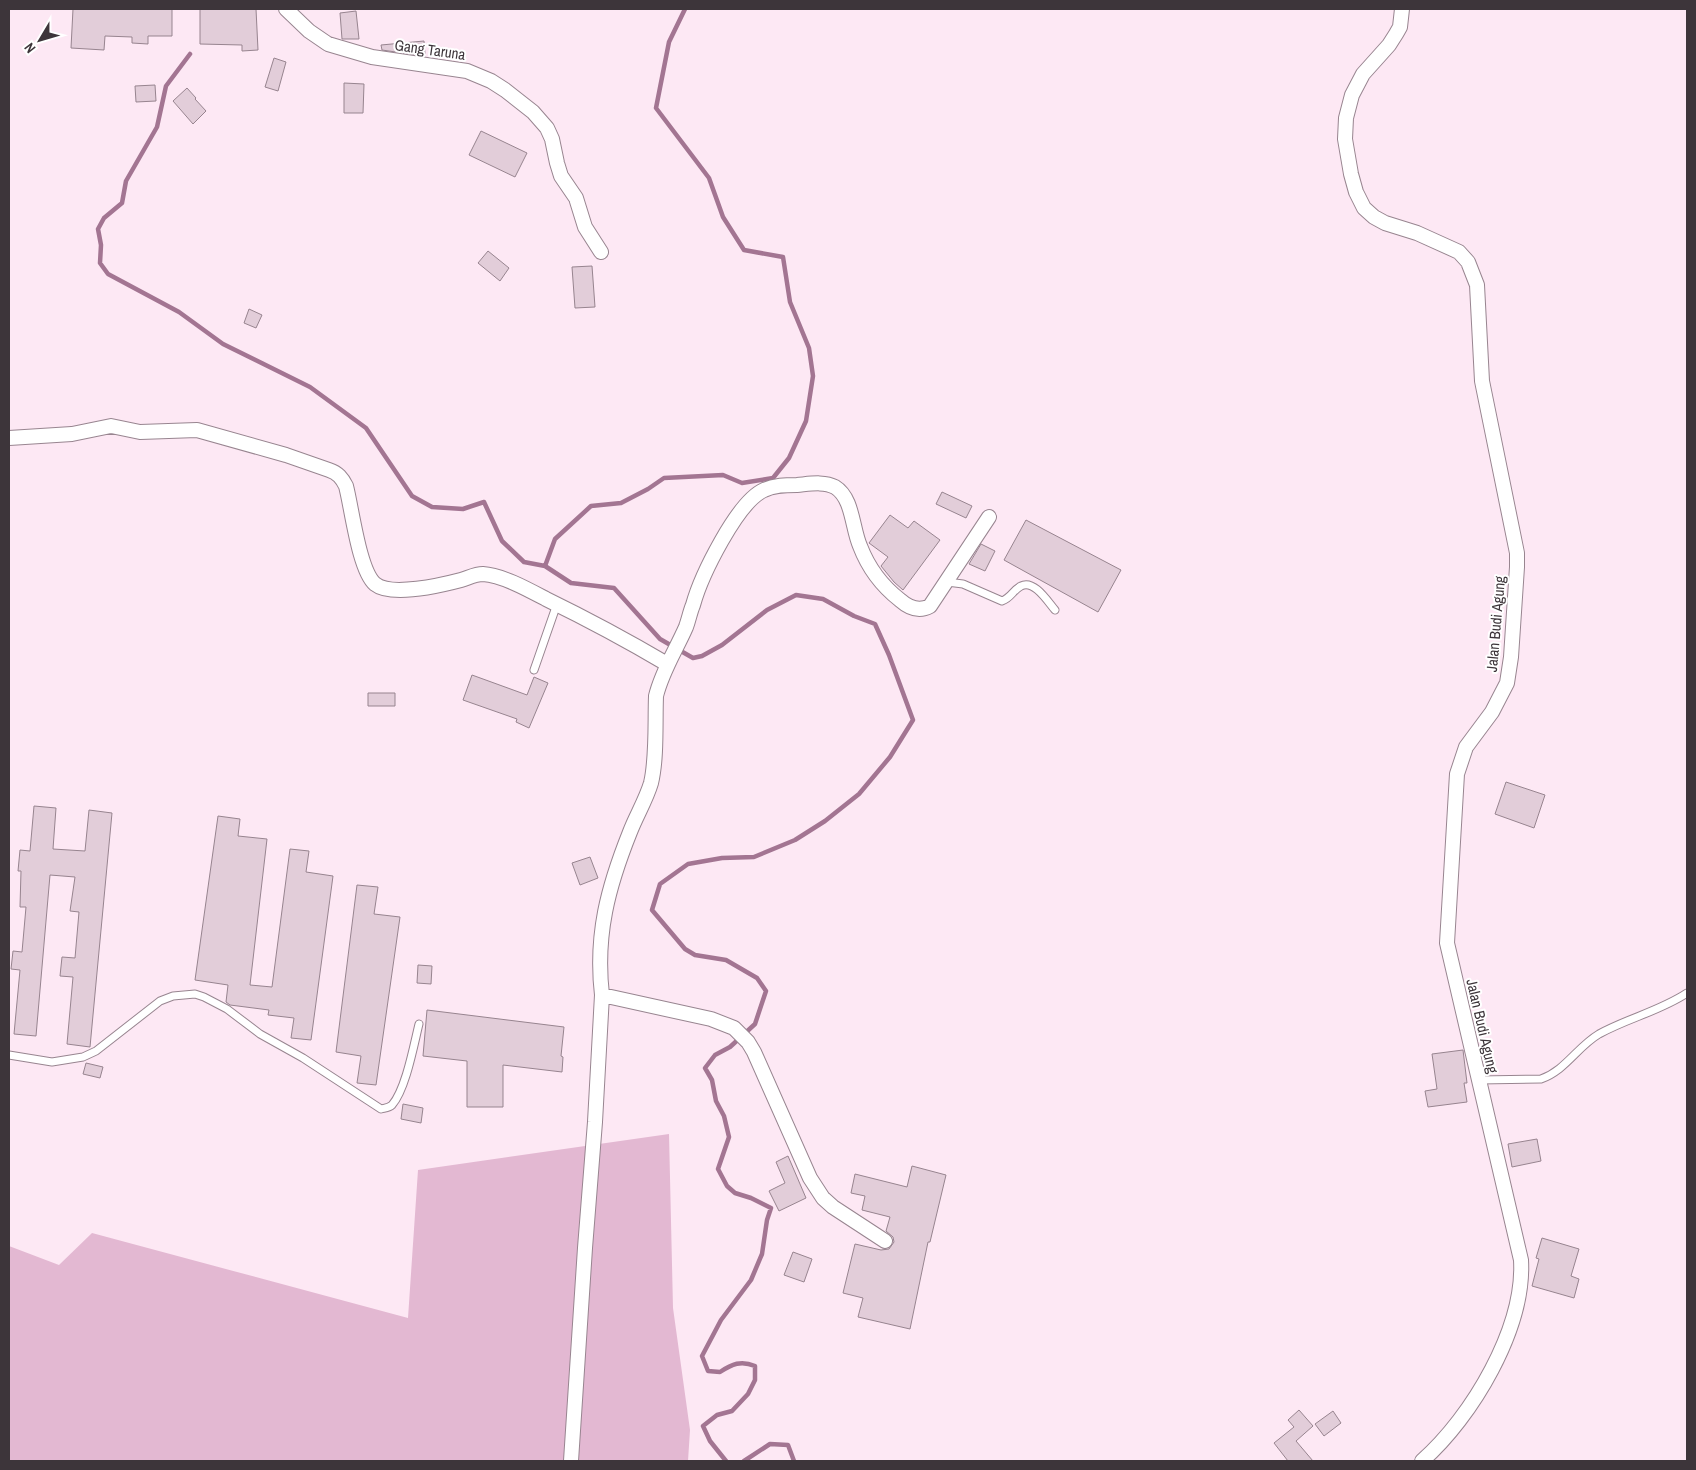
<svg xmlns="http://www.w3.org/2000/svg" width="1696" height="1470" font-family="'Archivo Narrow',sans-serif">
<style>
.green{fill:#e3b8d2}
.lines{fill:none;stroke-linecap:round;stroke-linejoin:round}
.stream{stroke:#a37592;stroke-width:4.5}
.building{fill:#e2cdd9;stroke:#97848f}
.lane-casing{stroke:#988590;stroke-width:9}
.street-casing{stroke:#988590;stroke-width:16}
.lane{stroke:#fff;stroke-width:7}
.street{stroke:#fff;stroke-width:14}
.labels{text-anchor:middle;stroke-width:4;stroke-linejoin:round;paint-order:stroke}
.street-label{font-size:15px;fill:#3d353a;stroke:#fff}
</style>
<rect width="100%" height="100%" fill="#fde8f4"/>
<!-- green -->
<path class="green" d="M669 1134 673 1308 690 1430 688 1461H9V1246L59 1265 92 1233 408 1318 418 1170Z"/>
<g class="lines">
<!-- stream -->
<path class="stream" d="M190 54 166 86 157 127 126 181 122 203 104 218 98 229 101 245 100 263 108 274 179 312 223 344 310 387 366 428 412 496 432 507 463 509 484 502 502 541 524 562 545 566 555 539 591 506 621 503 648 489 664 478 723 475 742 483 773 478 789 458 806 421 813 376 809 348 790 302 783 257 744 250 723 217 709 178 656 108 669 42 685 9
M545 566 571 583 614 588 660 639 693 658 702 656 722 645 767 610 796 595 823 599 854 616 875 624 889 655 913 720 890 757 859 794 825 821 795 840 754 857 722 858 688 864 660 884 652 910 685 949 695 955 726 960 757 978 766 991 755 1024 730 1047 715 1055 705 1068 712 1080 716 1101 724 1116 729 1137 718 1169 727 1186 735 1193 751 1198 771 1208 767 1220 762 1254 751 1280 721 1320 702 1356 708 1371 720 1372C732 1364 741 1360 755 1366V1380L748 1394 732 1411 717 1415 703 1426 710 1441 726 1461
M744 1461 770 1444 788 1445 794 1461"/>
</g>
<!-- building -->
<path class="building" d="M73 9H172V36H148V44L132 43V37L105 36 104 50 71 48Z
M200 9H256L258 50 242 51V45L200 44Z
M356 11 359 39H342L340 13Z
M424 41 425 54 416 55 382 50 381 45Z
M274 58 286 62 278 91 265 87Z
M344 83 364 84 363 113H344Z
M155 85 156 101 136 102 135 86Z
M187 88 196 98 195 99 206 111 193 124 173 101Z
M481 131 527 153 515 177 469 155Z
M488 251 509 268 500 281 478 263Z
M592 266 595 307 575 308 572 267Z
M249 309 262 315 256 328 244 323Z
M942 492 972 506 966 518 936 504Z
M890 515 908 528 914 521 940 540 903 590 894 582 881 566 888 557 869 543Z
M1026 520 1121 570 1098 612 1004 560Z
M981 544 995 551 985 571 969 564Z
M472 675 527 695 534 677 548 683 529 728 516 722 517 719 463 700Z
M368 693H395V706H368Z
M1506 782 1545 795 1534 828 1495 814Z
M34 806 56 808 53 849 85 851 89 810 112 813 90 1047 67 1044 73 977 60 976 62 957 75 958 79 912 70 911 75 877 50 875 36 1036 14 1034 20 970 11 969 13 951 22 952 26 907H20L21 871H18L20 850 30 851Z
M218 816 240 819 238 836 267 839 250 985 272 987 290 849 309 851 306 872 333 876 311 1040 291 1038 294 1018 268 1015 269 1010 230 1005 226 1002 228 985 195 980Z
M590 857 598 878 580 885 572 863Z
M357 885 378 887 374 914 400 917 376 1085 357 1083 361 1056 336 1052Z
M418 965 432 966 431 984 417 983Z
M427 1010 564 1027 561 1056 563 1057 562 1072 503 1065V1107H467V1061L423 1056Z
M1463 1050 1467 1083H1464L1467 1102 1428 1107 1425 1091 1437 1089 1432 1054Z
M86 1063 103 1067 100 1078 83 1074Z
M403 1104 423 1108 421 1123 401 1119Z
M1537 1139 1541 1161 1512 1167 1508 1144Z
M788 1156 806 1198 779 1211 769 1191 785 1183 776 1162Z
M912 1166 946 1175 930 1242H928L910 1329 858 1317 863 1298 843 1293 855 1244 881 1250 889 1249 894 1242 893 1237 886 1231 890 1217 862 1210 865 1196 851 1193 855 1174 907 1187Z
M1542 1238 1579 1249 1571 1276 1579 1279 1574 1298 1532 1286 1539 1259 1536 1258Z
M793 1252 812 1259 804 1282 784 1275Z
M1299 1410 1313 1426 1296 1441 1313 1461H1288L1274 1443 1294 1427 1288 1420Z
M1333 1411 1341 1423 1324 1436 1315 1424Z"/>
<g class="lines">
<!-- lane casing -->
<g class="lane-casing">
<path id="lane" d="M947 582 963 584 1002 601C1011 598 1013 590 1021 586 1034 579 1048 602 1055 610
M534 670 557 604
M9 1055 52 1062 83 1057 96 1051 160 1001 173 996 195 994 204 997 227 1009 260 1034 303 1058 381 1109C385 1108 389 1108 392 1105 406 1089 414 1044 419 1024
M1479 1080 1541 1079C1566 1070 1577 1047 1599 1034 1628 1018 1660 1011 1687 993"/>
</g>
<!-- street casing -->
<g class="street-casing">
<path id="street" d="M286 9 309 31 328 44 372 57 467 71 491 81 505 90 533 112 547 128 552 139 557 163 561 176 576 198 585 227 601 252
M1402 9 1400 27 1396 34 1389 45 1363 74 1352 95 1346 118 1345 139 1351 174 1356 192 1364 208 1374 217 1385 223 1417 233 1459 252 1468 262 1477 285 1482 381 1517 553V567L1511 657 1507 683 1492 712 1466 747 1457 774 1447 943 1521 1260C1525 1328 1472 1417 1422 1461
M9 438 72 434 111 426 140 432 197 430 286 455 329 470C338 473 342 478 346 486 352 509 359 570 375 584 391 597 442 585 461 580 468 578 475 574 483 574 502 575 529 590 546 599 587 619 628 641 667 664
M602 995 711 1019 734 1028 748 1042 754 1052 810 1178 823 1198 833 1207 885 1241
M571 1461 585 1248 595 1122 602 995C595 935 608 887 630 832 636 816 646 800 651 783 657 758 655 723 656 696 662 671 676 650 686 627 689 619 690 612 693 605 701 576 737 502 764 490 774 485 786 485 797 485 809 484 824 481 835 487 853 498 852 528 860 546 868 567 882 586 900 600 909 608 919 612 930 606L989 517"/>
</g>
<!-- lane -->
<use href="#lane" class="lane"/>
<!-- street -->
<use href="#street" class="street"/>
</g>
<g class="labels">
<!-- street labels -->
<g class="street-label">
<text transform="translate(430 50) rotate(8)" y="5">Gang Taruna</text>
<text transform="translate(1496 624) rotate(-85)" y="5">Jalan Budi Agung</text>
<text transform="translate(1482 1026) rotate(77)" y="5">Jalan Budi Agung</text>
</g>
</g>
<!-- border -->
<rect width="1696" height="1470" fill="none" stroke="#3d353a" stroke-width="20"/>
<!-- north arrow -->
<g transform="translate(40 40) rotate(232)" stroke="#ffffff" stroke-width="4" paint-order="stroke">
<path d="M0-4L9 19L0 12L-9 19Z" fill="#3d353a"/>
<text y="-8" font-size="14" font-weight="bold" text-anchor="middle" fill="#3d353a">N</text>
</g>
</svg>
